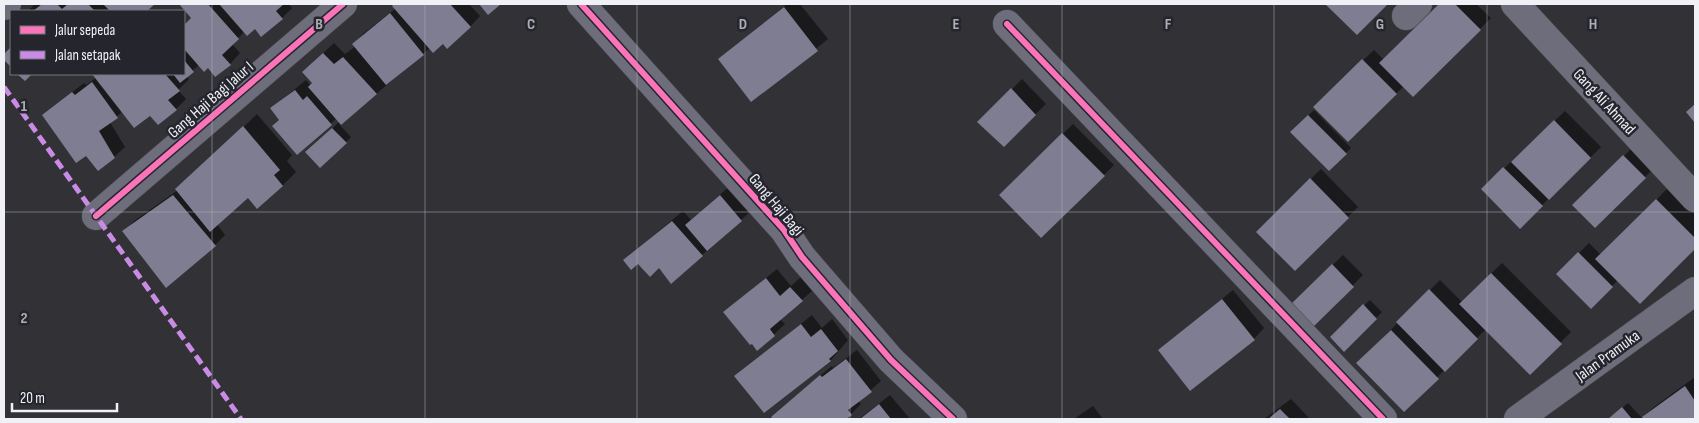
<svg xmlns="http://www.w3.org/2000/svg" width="1699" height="423" font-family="'Sofia Sans Condensed',sans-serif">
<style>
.shadow{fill:#0007}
.building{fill:#7e7d91}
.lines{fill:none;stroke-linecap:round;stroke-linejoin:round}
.minor-casing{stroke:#4d4d50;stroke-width:29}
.minor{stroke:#6d6d7c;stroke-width:28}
.quiet{stroke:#ca8be6;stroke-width:5;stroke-dasharray:10 5;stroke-linecap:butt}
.cycleway-casing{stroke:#25252e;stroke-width:9}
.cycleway{stroke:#fb73b8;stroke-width:6}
.grid{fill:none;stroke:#adaeb3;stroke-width:1;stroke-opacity:0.55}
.labels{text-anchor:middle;stroke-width:5;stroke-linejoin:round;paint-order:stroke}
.street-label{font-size:16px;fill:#f0f1f7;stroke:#25252e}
.grid-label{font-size:16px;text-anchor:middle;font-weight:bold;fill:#adaeb3;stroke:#25252e;stroke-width:5;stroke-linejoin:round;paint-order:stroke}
</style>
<rect width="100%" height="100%" fill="#313136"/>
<!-- shadow -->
<path class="shadow" d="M35 4 41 5 153 4 145 11H28Z
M180 4H289L292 8 282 18 245 31 232 44 240 53 230 64 208 66 199 65 186 76 189 79 178 90 186 99 176 109 150 114 123 111 110 122 125 147 114 157 87 154 43 115 84 83 86 85 96 78 93 74H184V26L193 18Z
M396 4H469L480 16 470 27 430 48 340 125 351 137 346 142 307 153 340 121 337 118 297 153 280 119 272 108 306 80 311 86 313 83 314 62 334 43 345 54 356 46 354 44 364 33 395 9 393 6Z
M787 4H800L828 39 752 100 719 59Z
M1327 4H1387L1357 33Z
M1441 4H1476L1491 18 1413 95 1404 86 1348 141 1315 107 1374 50 1384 60Z
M1022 79 1046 104 1004 145 979 122Z
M1314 110 1351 148 1329 169 1292 132Z
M1565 111 1601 147 1520 227 1482 189Z
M257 114 292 155 287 161 296 172 283 185 257 208 248 196 217 224 225 235 215 245 124 232 134 221 178 190Z
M1073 124 1114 165 1041 237 1000 195Z
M1634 146 1655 167 1595 227 1574 206Z
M1321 169 1358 207 1295 269 1257 232Z
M731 185 752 210 702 255 660 266 624 260 683 211 691 220Z
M1670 186 1695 212V248L1640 303 1618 280 1591 307 1558 274 1589 243 1601 255Z
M1343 255 1363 275 1313 325 1293 304Z
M1502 263 1571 332 1530 373 1486 329 1404 410 1358 363 1440 280 1462 302Z
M777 269 791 286 801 277 813 290 780 319 785 324 758 349 724 312Z
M1233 290 1264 328 1254 339 1159 350Z
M1370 300 1382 312 1344 350 1331 337Z
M812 315 822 328 832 319 848 340 831 360 764 411 736 376Z
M857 350 881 381 858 401 861 404 851 414 844 419H774L773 418 783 407 832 366 833 368Z
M1695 377V419H1609L1628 403 1642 418 1654 407Z
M890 395 910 419H859Z
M1291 399 1310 419H1264Z
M1093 406 1103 419H1074Z"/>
<!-- building -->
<path class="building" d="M42 4H57L62 9 68 4H88L95 11H33Z
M103 4H155L147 11H110Z
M179 4H208L239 39 222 55 231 65 215 77 208 68 204 72 184 49V25L191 18Z
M219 4H284L276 11 283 19 261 37 255 29 247 36Z
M394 4H450L471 27 447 49 443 44 433 53 392 6Z
M479 4H501L488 15Z
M1325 4H1388L1357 35Z
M1439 4H1455L1481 30 1413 97 1379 63Z
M784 7 818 51 751 102 718 59Z
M390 13 424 55 386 85 352 44Z
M11 47V67L4 60V54Z
M323 53 334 64 343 57 377 94 341 125 308 87 312 83 302 72Z
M1362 59 1397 94 1348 142 1313 107Z
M184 60 194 72 180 83 173 74H184Z
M17 74H32L25 81Z
M92 74H165L180 91 168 100 177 110 158 125 150 116 134 128Z
M92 82 118 118 99 131 115 158 98 171 86 156 76 163 42 115 72 92 75 95Z
M1011 88 1036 115 1004 147 977 122Z
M295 90 303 100 307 96 332 125 297 155 272 126 279 120 270 108Z
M1695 104V123L1686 112Z
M1308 115 1347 154 1329 171 1290 132Z
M1554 120 1591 158 1549 200 1511 162Z
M243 126 280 170 274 175 283 186 257 209 248 198 210 232 175 189Z
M332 128 347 143 320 168 305 152Z
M1062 133 1105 176 1041 238 999 195Z
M1623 155 1646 178 1595 228 1572 205Z
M1503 167 1543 206 1520 229 1481 189Z
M1310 178 1349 218 1295 271 1256 232Z
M173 195 216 246 166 288 122 231Z
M720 195 742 221 707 251 685 225Z
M1656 199 1695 238V249L1640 304 1595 259Z
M672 221 703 256 671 284 659 268 650 277 638 264 631 270 623 260Z
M1578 252 1613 287 1591 309 1556 274Z
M1332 264 1354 287 1313 327 1291 304Z
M1491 273 1562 344 1530 375 1459 304Z
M766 278 780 296 790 287 803 301 770 329 775 336 757 351 752 344 750 345 723 312Z
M1429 289 1478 339 1445 372 1396 322Z
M1222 299 1255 340 1190 391 1158 350Z
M1363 304 1377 319 1344 352 1330 337Z
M801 324 811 337 821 329 838 351 829 359 831 361 764 413 734 376Z
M1391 330 1439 379 1404 412 1356 363Z
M846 359 872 392 848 410 852 415 846 419H773L771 417 820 375 822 377Z
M1685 386 1695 401V419H1643L1642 417Z
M879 404 891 419H860Z
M1622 407 1632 419H1608Z
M1280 409 1290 419H1268Z"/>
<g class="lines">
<!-- minor casing -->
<g class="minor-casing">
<path id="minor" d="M581 4 784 230 802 257 891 360 953 419
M1515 4 1695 198
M4 6 7 4
M1406 16 1418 4
M1007 24 1383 419
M96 216 343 4
M1518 419 1695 291"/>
</g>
<!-- minor -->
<use href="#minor" class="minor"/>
<!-- quiet -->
<path class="quiet" d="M4 87 241 419"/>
<!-- cycleway casing -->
<g class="cycleway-casing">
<path id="cycleway" d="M581 4 784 230 802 257 891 360 953 419
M1007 24 1383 419
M96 216 343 4"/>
</g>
<!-- cycleway -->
<use href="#cycleway" class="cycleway"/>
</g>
<!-- grid -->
<path class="grid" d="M212 4V419M425 4V419M637 4V419M850 4V419M1062 4V419M1274 4V419M1487 4V419M4 212H1695"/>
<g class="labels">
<!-- street labels -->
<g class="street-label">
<text transform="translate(210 99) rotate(-41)" y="6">Gang Haji Bagi Jalur I</text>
<text transform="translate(1605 101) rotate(47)" y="6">Gang Ali Ahmad</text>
<text transform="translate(777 204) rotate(50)" y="6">Gang Haji Bagi</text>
<text transform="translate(1607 355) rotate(-36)" y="6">Jalan Pramuka</text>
</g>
</g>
<g class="grid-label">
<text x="319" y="29">B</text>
<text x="531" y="29">C</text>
<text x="743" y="29">D</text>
<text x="956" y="29">E</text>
<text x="1168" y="29">F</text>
<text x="1380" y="29">G</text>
<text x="1593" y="29">H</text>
<text x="24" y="111">1</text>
<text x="24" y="323">2</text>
</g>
<!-- border -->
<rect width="1699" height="423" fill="none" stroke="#f0f1f7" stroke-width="10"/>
<!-- legend -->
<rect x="10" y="10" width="175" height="65" fill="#25252e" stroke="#76777e"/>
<rect x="20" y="26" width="25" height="8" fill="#fb73b8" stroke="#76777e"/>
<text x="55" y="35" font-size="15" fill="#f0f1f7">Jalur sepeda</text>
<rect x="20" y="51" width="25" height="8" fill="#ca8be6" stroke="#76777e"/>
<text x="55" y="60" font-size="15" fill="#f0f1f7">Jalan setapak</text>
<!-- scale -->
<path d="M12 403v8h105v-8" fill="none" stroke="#f0f1f7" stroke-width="2.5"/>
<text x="20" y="403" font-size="15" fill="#f0f1f7" stroke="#25252e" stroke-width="4" paint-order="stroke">20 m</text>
</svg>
